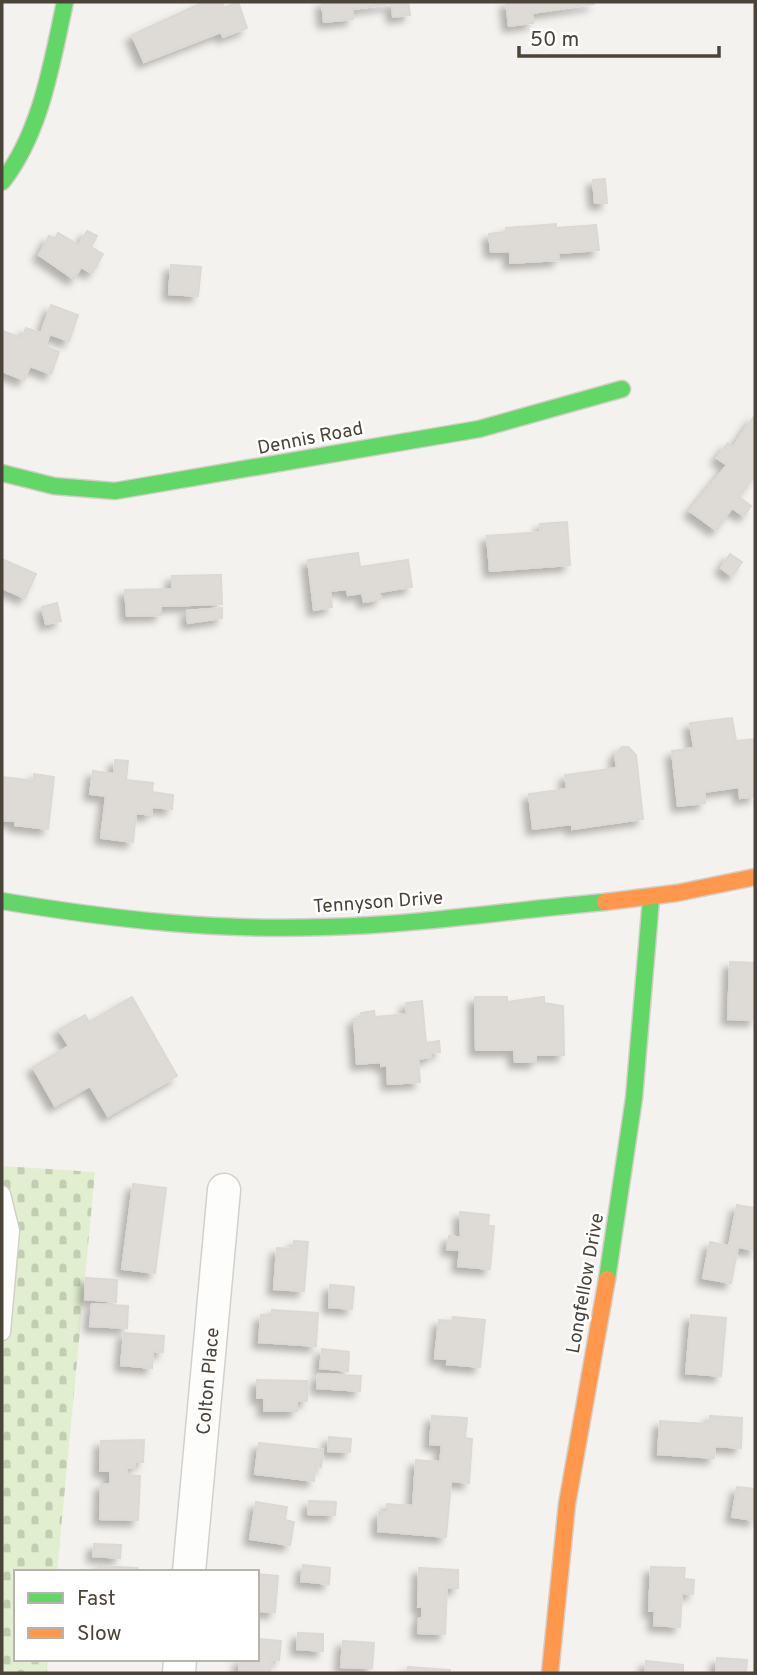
<svg xmlns="http://www.w3.org/2000/svg" width="757" height="1675" font-family="Overpass,sans-serif">
<style>
.cemetery{fill:url(#cemetery-stones)}
.building{fill:#dedbd6;stroke:#dcd9d4;stroke-width:2;filter:url(#shadow)}
.lines{fill:none;stroke-linecap:round;stroke-linejoin:round}
.lane-casing{stroke:#d2d0cb;stroke-width:19}
.street-casing{stroke:#d2d0cb;stroke-width:35}
.fast-casing{stroke:#d3cfc5;stroke-width:19}
.slow-casing{stroke:#d3cfc5;stroke-width:19}
.lane{stroke:#fdfdfc;stroke-width:16}
.street{stroke:#fdfdfc;stroke-width:32}
.fast{stroke:#63d668;stroke-width:16}
.slow{stroke:#ff974d;stroke-width:16}
.labels{text-anchor:middle;stroke-width:5;stroke-linejoin:round;paint-order:stroke}
.street-label{font-size:19px;fill:#4b4439;stroke:#fff}
</style>
<defs>
<pattern id="cemetery-stones" width="16" height="16" patternUnits="userSpaceOnUse" patternTransform="scale(1.75)"><rect width="16" height="16" fill="#e1eecf"/><path d="M2 7V4a2 2 0 0 1 4 0v3zM10 15v-3a2 2 0 0 1 4 0v3z" fill="#c3cdb2"/></pattern>
<filter id="shadow"><feDropShadow dx="-6" dy="6" stdDeviation="3.5" flood-color="#0004"/></filter>
</defs>
<rect width="100%" height="100%" fill="#f4f2ee"/>
<!-- cemetery -->
<path class="cemetery" d="M2 1166 95 1172 57 1572H16V1659H48L47 1673H2Z"/>
<!-- building -->
<path class="building" d="M204 2H222L224 8 238 2 247 28 223 37 221 32 144 62 132 35Z
M322 2H408L410 15 393 17 392 4 352 9 353 19 324 22Z
M506 2H594V4L532 13 533 23 509 26Z
M605 179 607 203H595L593 180Z
M556 224V228L596 225 599 250 558 253 559 260 510 263V251L491 252 489 234 506 232V228Z
M87 231 97 236 91 247 103 254 92 273 81 267 74 279 39 255 49 236 55 239 58 233 79 245Z
M171 265 201 267 198 296 169 294Z
M51 305 78 315 69 341 50 334 45 346 59 352 51 374 30 366 24 380 2 371V331L22 338 26 328 41 333Z
M755 415V475L739 497 751 506 744 516 732 508 716 530 690 511 727 465 717 458 728 443 733 447Z
M567 522 570 565 490 571 487 536 541 532 540 524Z
M358 553 360 567 408 560 412 587 379 592 381 599 364 602 362 593 348 595 347 589 330 591 332 607 314 610 308 560Z
M730 554 742 562 732 576 721 568Z
M4 560 36 574 25 598 2 588Z
M221 575 222 604 161 606V615L127 616 125 590 172 589V576Z
M57 603 61 621 46 624 42 607Z
M222 608V618L188 623 187 611Z
M732 718 736 741 755 739V796L740 798 739 787 704 792 705 803 678 806 672 751 694 748 690 723Z
M622 747H628L636 755 643 819 572 829V824L533 829 529 794 567 789 565 775 617 768 615 755Z
M115 760 128 761 126 780 153 783 152 792 173 795 172 809 152 807 151 815 136 813 133 842 101 838 106 796 90 794 93 771 114 774Z
M34 774 54 777 48 829 15 825V821L2 820V777L34 781Z
M730 962 755 963V1020L728 1019Z
M132 997 177 1076 108 1116 90 1086 55 1106 33 1067 69 1046 59 1030 85 1015 89 1022Z
M475 997H507V1002L544 997V1003L563 1006 564 1055H536V1062H515L514 1050H476Z
M422 1001 426 1043 439 1041 440 1052 430 1053 431 1057 418 1059 420 1082 388 1084 387 1065 381 1066V1062L357 1064 354 1019 362 1018 361 1013 374 1011 375 1017 407 1014 406 1003Z
M133 1184 166 1188 155 1273 122 1269Z
M737 1205 755 1208V1250L738 1247 731 1283 703 1278 710 1242 729 1246Z
M460 1212 489 1215 488 1226H494L490 1269 458 1266 460 1250 447 1249 449 1236 461 1238Z
M294 1241 308 1242 304 1291 274 1289 277 1248 293 1249Z
M86 1278 117 1280 116 1302 85 1299Z
M330 1285 354 1287 352 1309 329 1307Z
M92 1304 128 1306 127 1328 90 1326Z
M272 1310 318 1313 316 1346 259 1342 261 1315H271Z
M691 1315 726 1318 721 1376 686 1373Z
M453 1317 485 1320 480 1367 447 1364 448 1359 435 1358 439 1320 452 1321Z
M124 1333 164 1336 163 1352 153 1351 152 1368 121 1365Z
M322 1349 349 1352 348 1371 320 1368Z
M318 1374 361 1376 360 1391 317 1388Z
M257 1380 307 1381V1401H297V1411H264V1398H257Z
M432 1416 467 1418 465 1438 472 1439 469 1483 451 1481 446 1537 378 1531 379 1512 387 1513V1504L413 1506 416 1460 440 1462 442 1445 430 1444Z
M710 1416 742 1418 741 1448 715 1446 714 1458 658 1454 660 1421 709 1424Z
M329 1437 351 1439 350 1452 328 1451Z
M144 1440 143 1462H135V1468H127L126 1475 140 1476 138 1520 100 1519 101 1484H110V1471H100L101 1441Z
M259 1443 323 1450 321 1467 315 1466 314 1481 255 1474Z
M737 1487 755 1489V1520L732 1517Z
M309 1501 336 1502 335 1515 308 1514Z
M256 1502 287 1507 285 1520 294 1522 290 1545 250 1539Z
M94 1544 121 1545 120 1558 93 1556Z
M303 1565 330 1568 329 1584 301 1581Z
M99 1566 137 1568 136 1572H99Z
M651 1567 685 1568 684 1579 694 1580 693 1594 682 1593 680 1627 654 1625 655 1611H649Z
M419 1568 458 1570V1588H447L445 1634 418 1633 419 1618H422V1607H418Z
M257 1574 278 1576 275 1612 257 1611Z
M298 1633 323 1634V1651L297 1649Z
M257 1639 281 1641 279 1660 272 1659 270 1673 239 1670 240 1659H257Z
M343 1641 374 1643 372 1668 341 1667Z
M717 1658 747 1660 746 1673H716Z
M646 1661 683 1665V1673H645Z
M408 1667 450 1670V1673H407Z"/>
<g class="lines">
<!-- lane casing -->
<g class="lane-casing">
<path id="lane" d="M2 1194 11 1231 2 1332"/>
</g>
<!-- street casing -->
<g class="street-casing">
<path id="street" d="M189 1572 224 1190
M179 1673 180 1659"/>
</g>
<!-- fast casing -->
<g class="fast-casing">
<path id="fast" d="M2 182C41 133 52 62 65 2
M2 473 54 486 115 491 479 429 622 389
M2 901C109 919 216 931 325 927 418 925 512 910 605 902
M607 1279 634 1098 651 899"/>
</g>
<!-- slow casing -->
<g class="slow-casing">
<path id="slow" d="M605 902 677 893 755 877
M550 1673 567 1504 607 1279"/>
</g>
<!-- lane -->
<use href="#lane" class="lane"/>
<!-- street -->
<use href="#street" class="street"/>
<!-- fast -->
<use href="#fast" class="fast"/>
<!-- slow -->
<use href="#slow" class="slow"/>
</g>
<g class="labels">
<!-- street labels -->
<g class="street-label">
<text transform="translate(310 437) rotate(-11)" y="7">Dennis Road</text>
<text transform="translate(378 901) rotate(-4)" y="7">Tennyson Drive</text>
<text transform="translate(584 1283) rotate(-80)" y="7">Longfellow Drive</text>
<text transform="translate(207 1381) rotate(-85)" y="7">Colton Place</text>
</g>
</g>
<!-- border -->
<rect width="757" height="1675" fill="none" stroke="#4b4439" stroke-width="7"/>
<!-- legend -->
<rect x="14" y="1570" width="245" height="91" fill="#ffffff" stroke="#b7b4b0" stroke-width="2"/>
<rect x="28" y="1593" width="35" height="10" fill="#63d668" stroke="#b7b4b0" stroke-width="2"/>
<text x="77" y="1605" font-size="21" fill="#4b4439">Fast</text>
<rect x="28" y="1628" width="35" height="10" fill="#ff974d" stroke="#b7b4b0" stroke-width="2"/>
<text x="77" y="1640" font-size="21" fill="#4b4439">Slow</text>
<!-- scale -->
<path d="M519 46v10h200v-10" fill="none" stroke="#4b4439" stroke-width="3.5"/>
<text x="530" y="46" font-size="21" fill="#4b4439" stroke="#ffffff" stroke-width="5" paint-order="stroke">50 m</text>
</svg>
